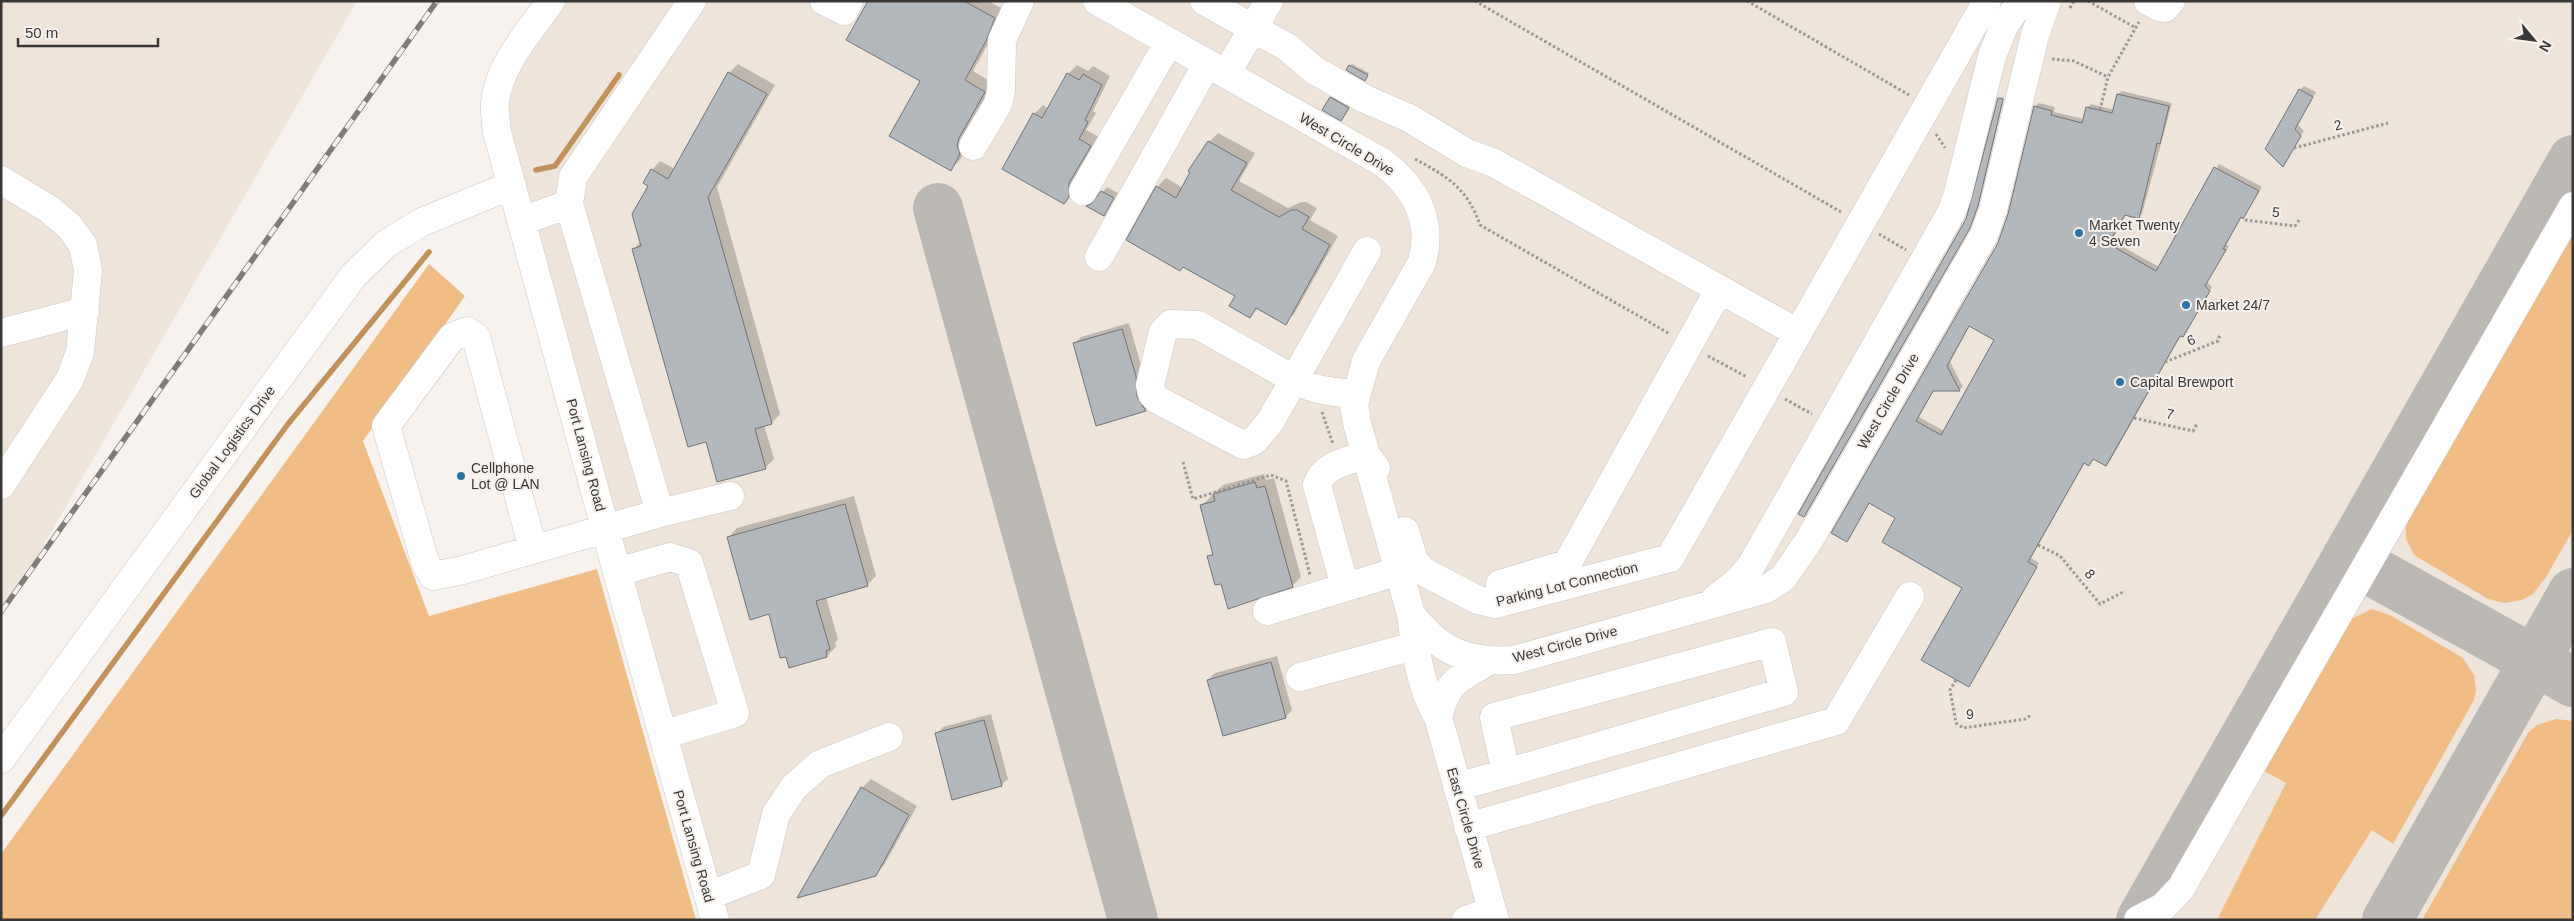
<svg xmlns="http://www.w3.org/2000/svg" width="2574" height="921" font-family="Helvetica,sans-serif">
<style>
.built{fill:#efe4da}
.green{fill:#f0bd86}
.shadow{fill:#0003;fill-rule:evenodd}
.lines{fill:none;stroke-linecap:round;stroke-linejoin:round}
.stream{stroke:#c3925c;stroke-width:5.5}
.taxiway{stroke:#bbb7b3;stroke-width:50}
.building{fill:#b3b8bd;stroke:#6f7377;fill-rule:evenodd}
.minor-casing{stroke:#cdc8c3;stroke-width:29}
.path{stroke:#999592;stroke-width:3;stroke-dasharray:2.5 2.5;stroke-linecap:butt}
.minor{stroke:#fff;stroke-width:28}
.rail-casing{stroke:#7f7c79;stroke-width:5.5}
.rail{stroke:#f7f2ed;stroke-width:4;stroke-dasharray:11;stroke-linecap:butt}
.poi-dot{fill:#2b74a7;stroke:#f7f2ed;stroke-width:2}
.labels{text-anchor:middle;stroke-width:4;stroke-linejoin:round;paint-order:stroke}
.street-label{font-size:14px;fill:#393735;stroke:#f7f2ed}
.poi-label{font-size:14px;fill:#393735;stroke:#f7f2ed;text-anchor:start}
</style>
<rect width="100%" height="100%" fill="#f7f2ed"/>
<!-- built -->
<path class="built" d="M1 1H357L20 586 1 612Z
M565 1H2573V920H727L506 122 508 91 530 50Z"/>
<!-- green -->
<path class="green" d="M2573 227V530L2546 577 2533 594 2522 600 2505 603 2488 599 2414 555 2406 539V522Z
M429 264 465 296 363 441 429 616 597 569 696 920H1V854Z
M2372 609 2390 615 2463 658 2474 675 2476 691 2474 700 2393 844 2372 830 2315 920H2217L2286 783 2264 771 2351 619Z
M2556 719 2573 721V920H2422L2528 733 2537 725Z"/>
<!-- shadow -->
<path class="shadow" d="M870 1H988L1003 9 995 31 973 71 993 83 968 145 960 160 951 169 922 81Z
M738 64 775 85 717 187 780 414 772 423 764 425 774 459 765 468 707 441 634 249 641 241 652 170 660 161 675 169 729 73Z
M1352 64 1369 73 1366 77 1347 70Z
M1077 65 1088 71 1093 66 1110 76 1093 111 1096 113 1086 130 1099 137 1073 193 1064 202 1034 114 1043 105 1049 109 1068 74Z
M2304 86 2316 92 2298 125 2304 131 2283 165 2300 90Z
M2122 91 2172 103 2142 214 2138 217 2126 214 2113 238 2120 241 2118 244 2159 267 2219 164 2262 187 2246 213 2242 216 2226 245 2229 246 2207 282 2212 287 2186 332 2181 335 2110 461 2106 465 2094 458 2089 465 2085 462 2031 558 2039 563 1969 685 1964 587 1897 518 1870 502 1847 540 1999 243 2009 214 2035 107 2039 103 2055 107 2054 112 2084 119 2087 108 2091 104 2115 110 2118 94ZM1970 325 1996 340 1944 431 1919 417 1934 390H1959L1963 387 1950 362Z
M1333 96 1350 106 1343 118 1331 98Z
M2001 97 2004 98 1979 203 1971 225 1806 514 1967 219Z
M1218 133 1255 153 1239 181 1288 208 1301 202H1306L1317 208 1310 220 1338 236 1294 314 1285 323 1258 308 1250 316 1157 187 1166 178 1183 188 1209 142Z
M1107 187 1118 193 1104 214 1088 206 1095 201Z
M1129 323 1152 404 1145 410 1074 344 1081 337Z
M1264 474 1266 480 1274 478 1301 577 1292 586 1222 582 1208 557 1214 552 1201 506 1223 485Z
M854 496 876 576 867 585 826 597 838 639 835 643 836 647 827 656 790 666 769 613 729 537 737 528Z
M1277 656 1292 710 1286 717 1223 735 1208 680 1215 673Z
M991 714 1008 779 1001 785 936 734 943 727Z
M871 779 917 806 884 865 875 875 862 788Z"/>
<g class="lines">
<!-- stream -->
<path class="stream" d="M536 170 555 166 619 75
M1 816 288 424 429 252"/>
<!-- taxiway -->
<path class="taxiway" d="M938 208 1133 920
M2347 557 2573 682
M2141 920 2573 160
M2387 920 2573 593"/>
</g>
<!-- building -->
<path class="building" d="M868 1H964L995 18 986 41 965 80 985 92 959 138 957 146 960 154 951 171 889 136 920 81 846 40Z
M1349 65 1368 75 1365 81 1346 70Z
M728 72 767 94 708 197 772 424 755 429 766 469 717 482 706 442 688 447 632 249 641 246 632 214 648 186 643 183 651 169 668 179Z
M1067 73 1079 80 1083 74 1102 85 1085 120 1088 122 1079 139 1091 146 1069 183V197L1064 204 1002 169 1033 113 1042 118Z
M2299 89 2313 97 2295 129 2301 136 2283 167 2265 149Z
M2117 94 2169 106 2160 144 2157 143 2139 219 2125 215 2110 241 2117 245 2116 248 2156 271 2214 167 2259 191 2243 219 2241 217 2223 249 2226 250 2205 286 2210 291 2183 337 2180 336 2106 466 2093 459 2089 466 2084 463 2028 562 2037 567 1969 687 1921 660 1962 588 1882 542 1895 518 1869 503 1847 542 1831 533 1998 243 2008 214 2034 106 2052 111 2051 115 2082 123 2086 107 2112 113ZM1969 326 1994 340 1941 435 1916 421 1933 391H1960L1947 366Z
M1330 97 1349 108 1341 121 1322 110Z
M1998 98 2003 99 1978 206 1970 228 1804 517 1798 514 1966 219Z
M1208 141 1247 163 1231 190 1279 217 1291 210H1297L1309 217 1302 229 1330 245 1286 325 1256 308 1250 318 1229 306 1235 296 1183 267 1180 271 1126 240 1156 186 1176 198 1190 172 1188 171Z
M1101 191 1114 198 1104 216 1086 206 1091 204Z
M1122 329 1136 376 1137 397 1146 411 1096 426 1073 343Z
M1255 482 1257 488 1265 486 1293 587 1228 609 1221 584 1215 585 1207 556 1213 555 1200 505 1215 501 1213 494Z
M845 504 868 586 816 601 830 649 826 651 827 657 789 668 786 657 780 658 769 614 750 620 727 537Z
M1271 662 1286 718 1223 736 1207 680Z
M984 720 1002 786 952 800 935 733Z
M861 787 909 815 876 876 797 898Z"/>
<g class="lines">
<!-- minor casing -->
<g class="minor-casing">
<path id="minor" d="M551 1C530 31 499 64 495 102 494 111 496 123 497 132L617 572 715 920
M824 1 844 11 849 1
M1097 1 1382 162C1415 187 1434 220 1422 262L1366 361 1354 404 1357 423 1411 614C1440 652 1467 663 1514 660L1766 589 1783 578 1808 542 1984 235 1993 210 2035 35 2047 1
M1204 1 1287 47 1314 70 1365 99 1409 118 1467 153 1494 163 1798 333
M2148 1 2159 7 2165 8 2171 1
M1226 74 1269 1
M973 146 998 104 1001 91 1002 40 1020 1
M1 180 49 209 69 226 83 245 88 270 80 352 70 379 1 485
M1083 191 1169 42
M569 204 660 513 730 496
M522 221 569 204 573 177 692 1
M1099 257 1207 64
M1 333 85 311
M1356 394C1334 392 1315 391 1295 380L1198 325 1171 324 1163 332 1150 385 1152 394 1158 400 1243 445 1254 441 1270 422 1367 251
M1405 531 1414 561 1424 572 1478 600 1496 604 1670 558 1987 1
M533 549 476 337 467 331 452 337 386 426 425 562 433 576 463 570 660 513
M617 572 670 557 689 563 735 713 663 735
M1500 584 1567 564 1719 290
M1345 587 1317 485C1324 464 1346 462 1366 455L1376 468
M1715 599 1738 581 1751 566 1951 213 1957 197 1992 56 2004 26 2021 1
M1267 611 1399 571
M1411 614C1415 649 1420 687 1438 717L1495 920
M1300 677 1414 646
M1438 717C1447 681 1457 680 1487 662
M1 759 354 275 386 244 422 222 512 185
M1457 787 1506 773 1494 717 1772 642 1784 692 1506 773
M1468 827 1836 721 1910 596
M708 896 761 875 776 814 794 787 820 764 889 737
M1466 920 1492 911
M2138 920 2163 907 2181 888 2573 206"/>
</g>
<!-- path -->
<path class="path" d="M1475 1 1841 212
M1747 1 1909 95
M2088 1 2136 28
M2070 8 2074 1
M2052 59 2074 61 2108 77
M2100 110 2108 77 2139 22
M1936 134 1945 148
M2294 148 2388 123
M1415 159C1448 177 1467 188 1480 225L1670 334
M2245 220 2295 226 2300 219
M1879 234 1906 250
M1708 356 1747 377
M2165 362 2218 341 2220 334
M1785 399 1812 414
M1322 412 1333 444
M2134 418 2193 431 2197 424
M1183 462 1193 499 1271 475 1286 481 1310 575
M2038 545 2060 556 2100 604 2125 591
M1956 680 1950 690 1956 723 1963 728 2025 719 2031 715"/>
<!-- minor -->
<use href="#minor" class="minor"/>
<!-- rail casing -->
<g class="rail-casing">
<path id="rail" d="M1 612 437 1"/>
</g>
<!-- rail -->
<use href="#rail" class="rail"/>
</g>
<!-- markers -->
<g class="poi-dot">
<circle cx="2079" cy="233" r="5"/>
<circle cx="2186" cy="305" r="5"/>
<circle cx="2120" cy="382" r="5"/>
<circle cx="461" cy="476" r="5"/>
</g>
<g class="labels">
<!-- street labels -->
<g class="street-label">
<text transform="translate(2338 125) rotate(-15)" y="5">2</text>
<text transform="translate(1347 144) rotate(31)" y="5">West Circle Drive</text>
<text transform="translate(2276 212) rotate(7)" y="5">5</text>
<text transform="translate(2191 340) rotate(-22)" y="5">6</text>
<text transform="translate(1888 401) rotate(-60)" y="5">West Circle Drive</text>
<text transform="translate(2170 414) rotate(12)" y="5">7</text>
<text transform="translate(232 442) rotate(-54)" y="5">Global Logistics Drive</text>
<text transform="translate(586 455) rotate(75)" y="5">Port Lansing Road</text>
<text transform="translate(2090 574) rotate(51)" y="5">8</text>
<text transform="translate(1567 584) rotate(-14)" y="5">Parking Lot Connection</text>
<text transform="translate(1565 644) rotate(-15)" y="5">West Circle Drive</text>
<text transform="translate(1970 714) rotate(-2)" y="5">9</text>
<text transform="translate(1466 818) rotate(74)" y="5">East Circle Drive</text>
<text transform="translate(694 846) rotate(74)" y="5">Port Lansing Road</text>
</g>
<!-- poi labels -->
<g class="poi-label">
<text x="2089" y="230">Market Twenty<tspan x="2089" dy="16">4 Seven</tspan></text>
<text x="2196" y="310">Market 24/7</text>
<text x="2130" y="387">Capital Brewport</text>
<text x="471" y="473">Cellphone<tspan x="471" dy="16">Lot @ LAN</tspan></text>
</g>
</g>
<!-- border -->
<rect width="2574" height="921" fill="none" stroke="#393735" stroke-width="5"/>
<!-- north arrow -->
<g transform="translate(2534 40) rotate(119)" stroke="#f7f2ed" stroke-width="4" paint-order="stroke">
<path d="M0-4L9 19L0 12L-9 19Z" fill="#393735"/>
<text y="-8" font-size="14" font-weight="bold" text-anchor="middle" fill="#393735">N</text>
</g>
<!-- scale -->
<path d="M18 38v8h140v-8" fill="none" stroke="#393735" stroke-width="2.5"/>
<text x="25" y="38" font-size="15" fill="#393735" stroke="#f7f2ed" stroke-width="4" paint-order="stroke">50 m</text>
</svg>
